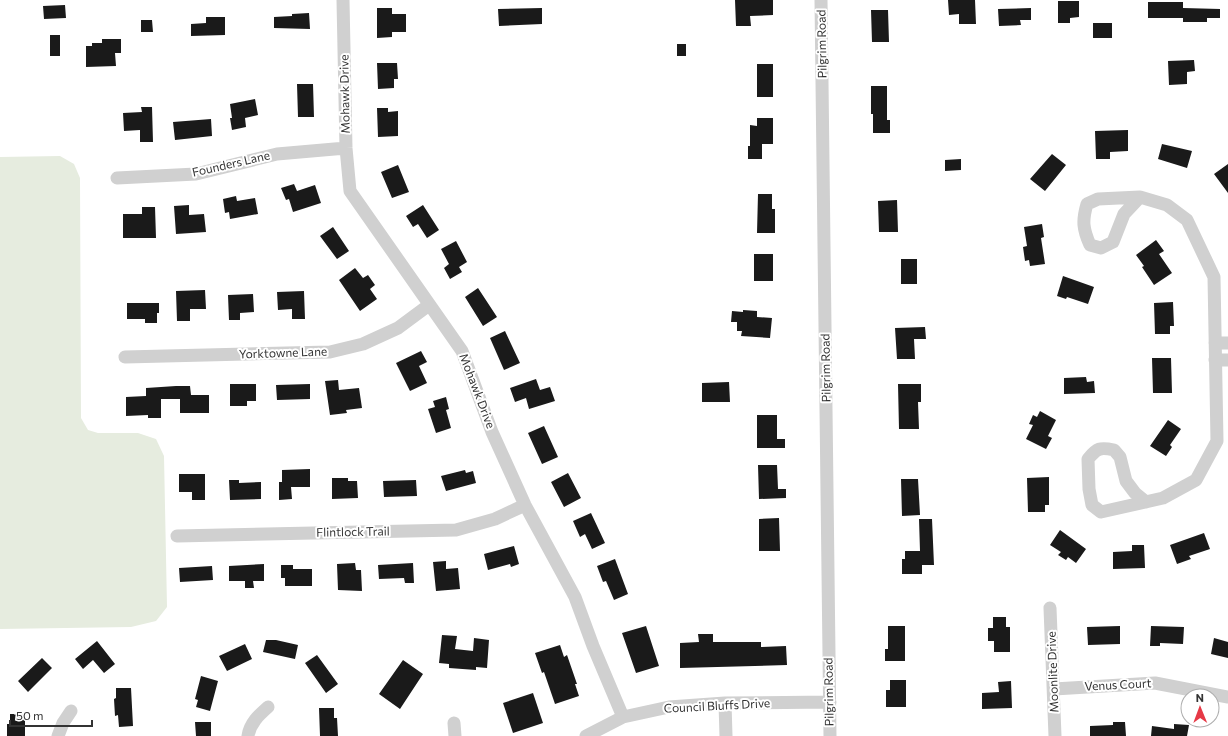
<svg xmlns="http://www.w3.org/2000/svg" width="1228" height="736" font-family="Commissioner,sans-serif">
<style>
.green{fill:#e6ecdf}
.building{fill:#1a1a1a}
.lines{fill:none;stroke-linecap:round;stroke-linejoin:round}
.minor{stroke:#d0d0d0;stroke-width:13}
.labels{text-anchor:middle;stroke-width:4;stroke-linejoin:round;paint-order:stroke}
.street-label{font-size:12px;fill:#333;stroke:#fff}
</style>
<rect width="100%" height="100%" fill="#fff"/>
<!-- green -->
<path class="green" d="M60 156 74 164 80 178 81 418 88 430 98 433H138L156 439 164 456 167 607 156 621 131 627 0 629V157Z"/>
<!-- building -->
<path class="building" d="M735 0H773V15L750 16 751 26H736Z
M948 0H975L976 24H959V14L949 15Z
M1058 1H1079V17L1070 18V23H1058Z
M1148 2H1183V8L1220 9V18H1207V22H1183V18H1148Z
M65 5 66 18 44 19 43 6Z
M377 8H392V14H406V32H392V37L377 38Z
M542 8V24L499 26 498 9Z
M1031 8V20H1020L1021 25 999 26 998 9Z
M871 10H888L889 42H872Z
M309 13 310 29 274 28V17L292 16V14Z
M206 17H225V35L191 36V24L206 23Z
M141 20H152L153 32H141Z
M1093 23H1112V38H1093Z
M50 35H60V56H50Z
M102 39H121V53H115L116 66 86 67V46H92V43H102Z
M677 44H686V56H677Z
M1194 60 1195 71 1187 72V84L1169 85 1168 61Z
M377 63H397L398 79H394V88L378 89Z
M757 64H773V97H757Z
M297 84H313L314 117H298Z
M871 86H887V120H890V133H873V114H871Z
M255 99 258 115 245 118 246 127 232 130 230 118H232L230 104Z
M141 107H152L153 142H140V130L124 131 123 113 142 112Z
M377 108H388V112L398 111V136L378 137Z
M757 118H773V144H762V159H748V146H750V125L757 126Z
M211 119 212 136 175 140 173 122Z
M1128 130V151L1110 152V159H1096L1095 131Z
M1162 144 1192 151 1187 168 1158 159Z
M1052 154 1066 165 1045 191 1030 179Z
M961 159V170L945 171V160Z
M1228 164V193L1214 174Z
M398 165 409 192 392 198 381 172Z
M294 184 297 191 315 185 321 203 293 212 289 199 286 200 281 188Z
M758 194H772V209H775V233H757Z
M236 196 237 201 255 198 258 214 230 219 229 212 225 213 223 199Z
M897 200 898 232H879L878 201Z
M189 205V215L204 214 206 232 176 234 174 206Z
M423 205 439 230 427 238 418 224 413 227 406 216Z
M142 207H155L156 238H123V214H142Z
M1042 224 1044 237 1041 238 1045 264 1030 266 1029 260 1025 261 1023 247 1027 246 1024 227Z
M333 227 349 251 337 259 320 236Z
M1156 240 1164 251 1159 254 1172 273 1154 285 1142 267 1144 266 1136 255Z
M456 241 467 262 459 267 462 272 450 279 444 268 449 264 441 249Z
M754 254H773V281H754Z
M901 259H917V284H901Z
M355 268 363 278 368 275 375 285 370 289 377 299 360 311 339 280Z
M1063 276 1094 287 1088 304 1067 297 1066 299 1057 296Z
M478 288 497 317 483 326 465 297Z
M205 290 206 309H190V321H177L176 291Z
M304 291 305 319H292V309L278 310 277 292Z
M253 294 254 312 240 313V320H229L228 295Z
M1173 302 1174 326H1170V334H1155L1154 303Z
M127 303H159V313H157V323H145V319H127Z
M743 310 757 311V317L772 318 770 338 741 336 742 331H737V322H731L732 311 743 312Z
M925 327 926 339H914L915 359H897L895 328Z
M505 331 520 363 504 370 490 338Z
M421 351 427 362 419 366 427 383 410 391 396 363Z
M1152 358H1171L1172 393H1153Z
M1086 377 1087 382 1094 381 1095 393 1064 394V378Z
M536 379 540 390 550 387 555 401 529 409 526 398 515 402 510 388Z
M338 380 339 390 359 388 362 408 346 410 347 413 330 415 325 381Z
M729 382 730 402H702V383Z
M230 384H256V401H247V406H230Z
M310 384V399L277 400 276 385Z
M898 384H921V402H918L919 429H899Z
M176 386H190L191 395H209V413H180V399H161V418H148V415L126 416V397L146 396V388Z
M446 397 449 409 446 410 451 428 436 433 428 409 435 407 433 401Z
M1040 411 1056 420 1048 436 1052 438 1046 449 1026 439 1033 425 1029 424 1033 415 1037 417Z
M757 415H777V439H785V448H757Z
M1168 420 1181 429 1170 445 1172 447 1166 456 1150 446Z
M544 426 558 457 542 464 528 433Z
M758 465H777L778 489H786V498L759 499Z
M310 469V487H291L292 499 279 500V482H282V470Z
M465 470 466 473 473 471 476 483 446 491 441 476Z
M568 473 581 498 564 507 551 482Z
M179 474H205V500H192V492H179Z
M1049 477V505H1045V512H1028L1027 478Z
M332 478H348V481H357L358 498 332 499Z
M901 479H918L920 515 902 516Z
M229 480H239V483L261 482V499L230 500Z
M416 480 417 496 384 497 383 481Z
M591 513 605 543 592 549 585 534 580 537 573 521Z
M779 518 780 551H759V519Z
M919 519H932L934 565H922V574H902V559H905V551H920Z
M1060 530 1086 549 1076 563 1068 557 1066 560 1058 555 1061 552 1050 545Z
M1204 533 1210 549 1189 556 1191 559 1177 564 1170 545Z
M1132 545H1144L1145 568 1113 569V552L1132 551Z
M514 546 519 564 511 567 510 564 488 570 484 554Z
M615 559 628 594 614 600 606 581 603 582 597 566Z
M446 561V569L458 568 460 589 436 591 433 562Z
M355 563 356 570H361L362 591 338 590 337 564Z
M413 563 414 583H405L404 578 379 579 378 565Z
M264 564V581H253L254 588H245V581H229V566Z
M281 565H293V569H312V586H285V578H281Z
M212 566 213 580 180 582 179 568Z
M993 617H1006V627H1010V652H994V641H988V628H993Z
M646 626 659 666 636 673 622 633Z
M888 626H905V661H885V649H888Z
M1120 626V644L1088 645 1087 627Z
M1151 626 1184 627 1183 644 1160 643V646H1150Z
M698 634H713V642H761V647L786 646 787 665 680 668V643L699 642Z
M442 635 457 636 455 649 473 651 474 638 489 640 487 668 476 667V670L449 668V664L439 663Z
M1214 638 1228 642V658L1211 654Z
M266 640H276L298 645 295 659 263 652Z
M97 641 115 664 104 673 93 660 83 669 75 659Z
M245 644 252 659 227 671 219 656Z
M560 645 564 657 567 655 577 684H575L579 696 555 704 544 672 542 673 535 653Z
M317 655 338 684 326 693 305 663Z
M42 658 52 668 28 692 18 681Z
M403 660 423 674 400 709 379 694Z
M201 676 218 681 210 711 196 707 198 700 195 699Z
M890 680H906V707H886V690H890Z
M1011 681 1012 708 982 709V693L999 692 998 682Z
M116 688H131L133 726 119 727 118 715 115 716 114 699 116 698Z
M533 693 543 723 513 733 503 703Z
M319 708H334V718H337L338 736H320Z
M10 714H25V736H7V724H10Z
M195 722H211V736H196Z
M1113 722H1125L1126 736H1090V726L1113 725Z
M1174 724 1189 725 1187 736H1151L1152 726 1174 729Z"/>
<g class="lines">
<!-- minor -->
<path class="minor" d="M343 0 346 148 350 191 462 351 492 432 525 505 575 597 593 646 623 717
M821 0 830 736
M117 178 196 174 277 154 346 148
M1140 197 1124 214 1113 242 1101 248 1090 245C1083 229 1082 221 1087 204L1098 199 1140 197 1167 205 1187 220 1214 277 1217 441 1196 480 1163 498 1101 512 1092 505 1089 489 1088 459C1097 448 1100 447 1114 450L1120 457 1126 481 1135 493 1146 502
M1215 343H1228
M125 357 330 352 363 344 398 328 429 305
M1215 360H1228
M177 536 456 530 495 519 525 505
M1050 608 1055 736
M1054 689 1155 683 1228 697
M725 703 726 736
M454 723 455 736
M58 736 63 723 71 711
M248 736C250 723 259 715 268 707
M586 736 623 717 669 707 725 703 830 702"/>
</g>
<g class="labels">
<!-- street labels -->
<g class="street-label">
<text transform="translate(822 44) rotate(-91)" y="4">Pilgrim Road</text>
<text transform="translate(345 94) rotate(-91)" y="4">Mohawk Drive</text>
<text transform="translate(231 164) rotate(-13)" y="4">Founders Lane</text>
<text transform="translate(283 353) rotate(-2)" y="4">Yorktowne Lane</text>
<text transform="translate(826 368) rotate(-91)" y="4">Pilgrim Road</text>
<text transform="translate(477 391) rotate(69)" y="4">Mohawk Drive</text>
<text transform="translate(353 532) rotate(-1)" y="4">Flintlock Trail</text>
<text transform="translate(1053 672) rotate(-92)" y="4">Moonlite Drive</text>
<text transform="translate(1118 685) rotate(-3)" y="4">Venus Court</text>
<text transform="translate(829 692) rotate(-91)" y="4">Pilgrim Road</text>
<text transform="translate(717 706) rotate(-3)" y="4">Council Bluffs Drive</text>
</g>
</g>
<!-- north arrow -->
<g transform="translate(1200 708) rotate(359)"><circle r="19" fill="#ffffff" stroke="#adadad"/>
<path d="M0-3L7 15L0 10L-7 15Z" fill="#e63946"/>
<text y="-6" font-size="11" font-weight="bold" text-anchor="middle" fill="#333333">N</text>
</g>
<!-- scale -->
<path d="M10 720v6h82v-6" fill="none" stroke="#333333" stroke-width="2"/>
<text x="16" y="720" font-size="12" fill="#333333" stroke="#ffffff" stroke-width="3" paint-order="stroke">50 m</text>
</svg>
